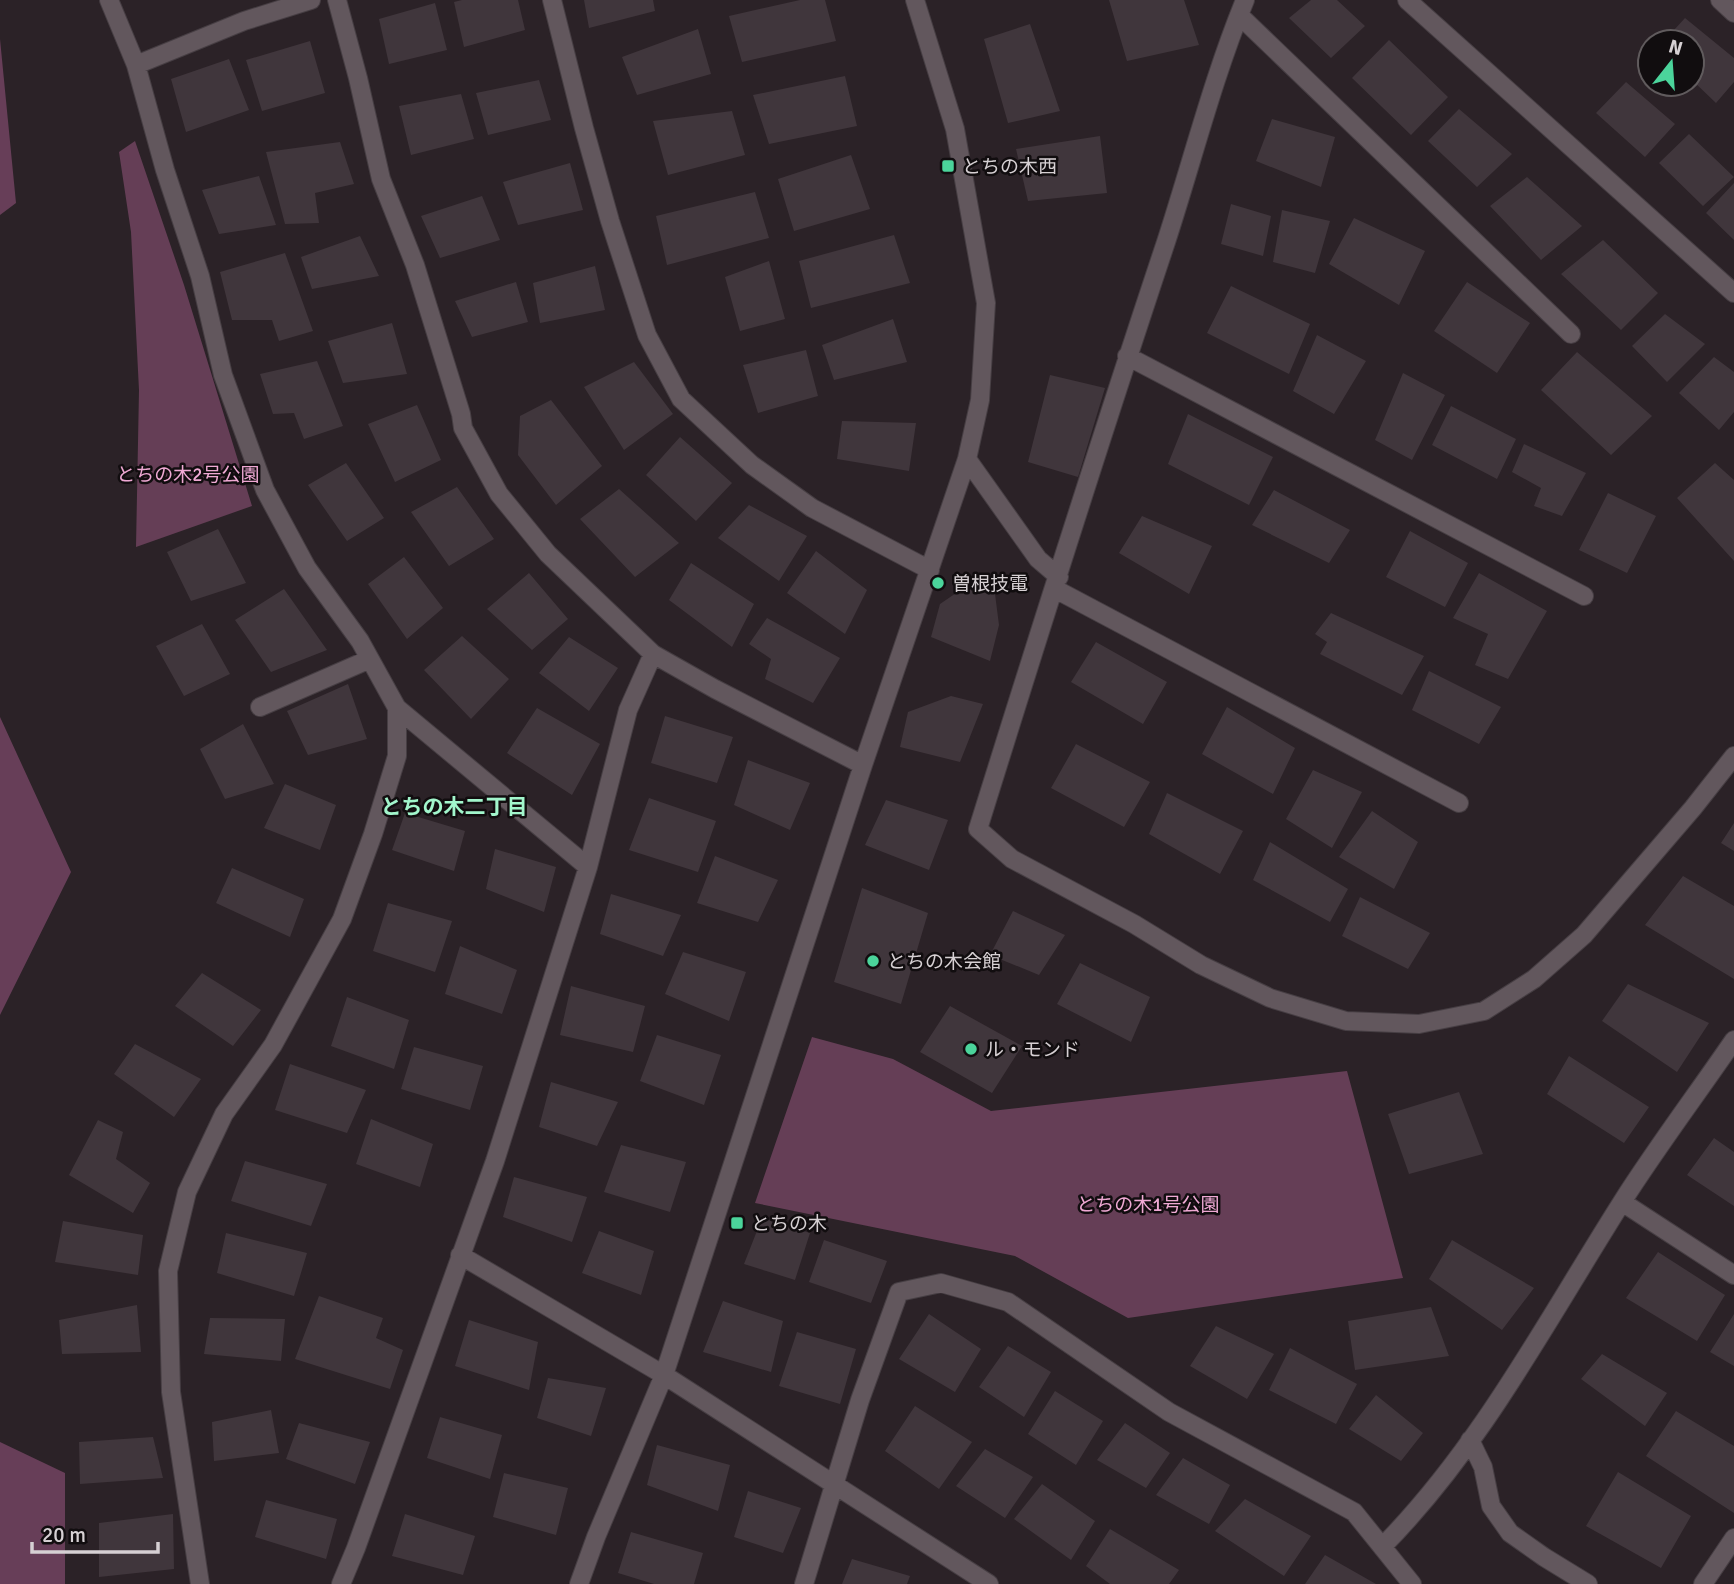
<svg xmlns="http://www.w3.org/2000/svg" width="1734" height="1584" font-family="Signika,'Noto Sans JP',sans-serif">
<style>
.green{fill:#653e56}
.forest{fill:#673e58}
.building{fill:#40363c}
.lines{fill:none;stroke-linecap:round;stroke-linejoin:round}
.street-casing{stroke:#463e43;stroke-width:20}
.street{stroke:#62575d;stroke-width:18}
.poi-dot{fill:#4bd49b;stroke:#110d0f;stroke-width:2.5}
.labels{text-anchor:middle;stroke-width:5;stroke-linejoin:round;paint-order:stroke}
.poi-label{font-size:19px;fill:#d6d0d3;stroke:#110d0f;text-anchor:start}
.park-label{font-size:19px;fill:#efa9d4;stroke:#110d0f}
.neighbourhood-label{font-size:21px;font-weight:bold;fill:#a2f6cc;stroke:#110d0f}
</style>
<rect width="100%" height="100%" fill="#2b2227"/>
<!-- green -->
<path class="green" d="M135 141 184 285 252 506 136 547 139 390 131 232 119 152Z
M812 1037 893 1059 991 1111 1347 1071 1403 1278 1128 1318 1015 1256 755 1203Z"/>
<!-- forest -->
<path class="forest" d="M0 39 16 203 0 215Z
M0 717 71 872 0 1015Z
M0 1442 65 1473V1584H0Z"/>
<!-- building -->
<path class="building" d="M462 0H518L525 30 464 47 454 2Z
M584 0H653L655 11 589 28Z
M800 0H825L836 41 742 62 729 16Z
M1109 0H1184L1199 45 1127 61Z
M1311 0H1337L1365 26 1331 58 1289 18Z
M435 3 447 50 389 64 379 19Z
M1685 18 1734 58V82L1716 103 1692 80V42H1663Z
M1030 24 1060 111 1008 123 984 39Z
M698 29 711 74 637 95 622 57Z
M1389 40 1448 97 1411 135 1352 78Z
M310 41 325 93 262 111 246 60Z
M229 59 249 110 186 132 171 79Z
M845 76 857 126 769 144 753 95Z
M539 80 551 120 488 135 476 93Z
M1626 82 1675 124 1645 157 1596 113Z
M461 94 474 139 411 155 399 106Z
M1459 109 1512 154 1477 187 1428 141Z
M732 111 745 155 668 175 653 121Z
M1272 119 1335 137 1321 187 1256 161Z
M1689 134 1734 177 1703 206 1659 163Z
M1100 136 1107 193 1028 201 1016 149Z
M340 142 354 184 315 193 319 223 285 224 266 152Z
M851 155 870 209 794 231 778 179Z
M570 163 583 210 518 225 503 182Z
M259 176 276 225 219 234 202 190Z
M1527 177 1582 226 1541 260 1490 206Z
M1734 183V240L1706 213Z
M755 192 769 238 667 265 656 216Z
M482 196 500 240 440 258 421 216Z
M1231 204 1271 216 1263 256 1221 244Z
M1282 210 1330 221 1315 273 1273 262Z
M1354 218 1425 251 1399 305 1329 264Z
M894 235 910 283 811 308 799 261Z
M360 236 379 276 312 289 301 257Z
M1603 240 1658 293 1621 330 1561 274Z
M285 253 313 331 279 341 272 320H232L220 272Z
M769 261 785 319 740 331 725 277Z
M595 266 605 310 540 323 533 283Z
M516 282 528 322 472 337 455 301Z
M1467 282 1530 323 1497 373 1434 331Z
M1231 286 1310 324 1289 374 1207 333Z
M1665 314 1705 344 1667 382 1632 346Z
M893 319 907 362 834 380 822 345Z
M392 323 407 374 343 383 328 341Z
M1317 335 1366 361 1334 414 1293 391Z
M806 350 818 396 758 413 743 365Z
M1577 352 1652 416 1611 455 1541 390Z
M1714 357 1734 372V412L1719 430 1679 393Z
M317 361 343 426 304 439 294 413 273 414 260 374Z
M634 362 673 414 624 450 584 387Z
M1403 373 1445 395 1412 460 1375 440Z
M1050 375 1105 388 1078 477 1028 462Z
M551 400 602 466 556 505 518 455 520 416Z
M417 405 441 460 395 482 368 424Z
M1451 406 1516 439 1497 479 1432 445Z
M1188 414 1273 457 1249 505 1168 464Z
M842 421 916 423 909 471 837 459Z
M680 437 732 483 696 521 646 475Z
M1524 444 1586 473 1562 516 1534 506 1541 488 1512 472Z
M346 463 384 518 347 541 308 485Z
M1715 463 1734 480V561L1677 498Z
M457 487 494 539 449 566 411 512Z
M619 489 679 543 635 577 580 519Z
M1274 490 1350 530 1329 563 1252 525Z
M1608 493 1656 516 1627 573 1579 550Z
M749 505 807 536 779 581 718 538Z
M1142 516 1212 546 1189 594 1119 553Z
M218 529 246 583 191 601 167 552Z
M1410 531 1468 563 1445 607 1386 577Z
M816 551 867 590 845 634 787 593Z
M404 557 443 608 407 639 368 584Z
M691 563 754 604 732 647 669 600Z
M529 573 568 619 532 650 487 609Z
M1479 573 1547 611 1508 679 1475 665 1488 634 1453 618Z
M965 587 995 594 999 625 990 661 931 637 940 604Z
M284 589 327 650 271 672 235 620Z
M1331 613 1424 656 1402 695 1320 654 1327 642 1315 634Z
M767 618 840 658 813 703 765 679 771 659 749 644Z
M202 624 230 674 184 696 156 646Z
M462 636 509 679 471 719 424 670Z
M569 637 618 668 589 711 539 673Z
M1096 642 1167 682 1143 724 1071 682Z
M1429 671 1501 707 1479 744 1412 710Z
M348 684 367 739 308 755 287 711Z
M951 696 983 704 960 762 900 747 908 712Z
M1227 707 1295 748 1273 794 1202 754Z
M537 708 600 744 572 795 507 753Z
M665 716 733 737 717 783 651 763Z
M243 724 274 784 225 799 200 749Z
M1076 744 1150 782 1124 827 1051 788Z
M748 760 810 783 790 830 734 805Z
M1313 770 1362 792 1332 848 1286 819Z
M285 784 336 805 320 850 264 828Z
M1167 793 1243 831 1220 874 1149 834Z
M649 798 716 821 698 872 629 850Z
M886 800 948 820 929 870 865 845Z
M1372 811 1418 842 1394 889 1339 857Z
M405 813 465 831 454 871 392 850Z
M1734 823V851L1721 843Z
M1270 842 1348 889 1330 922 1253 880Z
M495 849 556 867 544 912 486 889Z
M715 856 778 880 758 922 697 903Z
M232 868 304 899 290 937 216 903Z
M1683 876 1734 906V979L1645 925Z
M862 888 928 913 901 1004 834 982Z
M611 894 681 915 663 956 600 934Z
M1360 897 1430 933 1408 969 1342 936Z
M388 903 452 921 435 972 373 951Z
M1013 911 1065 935 1039 975 990 955Z
M460 946 517 970 502 1014 445 994Z
M683 952 746 972 729 1021 665 994Z
M1080 963 1150 997 1131 1042 1057 1004Z
M202 973 261 1010 233 1046 175 1006Z
M1628 984 1709 1023 1677 1072 1602 1021Z
M571 986 645 1006 633 1052 560 1035Z
M347 997 409 1020 394 1069 331 1046Z
M950 1006 1022 1046 992 1093 920 1052Z
M657 1035 721 1055 704 1105 640 1081Z
M135 1044 201 1079 174 1117 114 1074Z
M414 1047 483 1066 470 1110 401 1089Z
M1569 1056 1649 1107 1624 1143 1547 1094Z
M290 1064 366 1090 347 1133 275 1110Z
M551 1082 618 1102 597 1146 539 1127Z
M1459 1092 1483 1154 1409 1174 1388 1114Z
M371 1119 433 1144 420 1187 356 1164Z
M98 1120 123 1132 116 1159 150 1183 133 1213 69 1175Z
M1714 1138 1734 1152V1206L1687 1175Z
M621 1145 686 1162 670 1212 604 1192Z
M245 1161 327 1184 311 1226 231 1201Z
M514 1177 587 1197 572 1242 503 1217Z
M762 1218 810 1233 795 1280 744 1264Z
M63 1221 143 1235 138 1275 55 1262Z
M599 1231 654 1251 641 1295 582 1273Z
M226 1233 307 1253 294 1296 217 1273Z
M824 1240 887 1261 871 1303 809 1282Z
M1452 1240 1534 1288 1502 1330 1429 1279Z
M1658 1252 1725 1295 1697 1341 1626 1298Z
M319 1296 383 1318 376 1338 403 1350 390 1389 295 1359Z
M723 1301 783 1321 771 1372 703 1352Z
M137 1305 141 1352 62 1354 59 1320Z
M1431 1307 1449 1356 1355 1370 1348 1321Z
M929 1314 981 1349 955 1392 899 1359Z
M1734 1314V1366L1710 1352Z
M210 1318 285 1319 281 1361 204 1354Z
M469 1320 538 1342 529 1390 455 1366Z
M1216 1326 1274 1354 1247 1399 1190 1366Z
M797 1332 856 1349 840 1404 779 1386Z
M1008 1346 1051 1372 1024 1417 979 1387Z
M1290 1348 1357 1384 1336 1424 1269 1390Z
M1602 1354 1667 1393 1645 1426 1581 1379Z
M548 1378 606 1388 591 1436 537 1418Z
M1055 1391 1103 1421 1076 1465 1028 1434Z
M1376 1395 1423 1433 1401 1461 1349 1429Z
M915 1406 972 1442 939 1489 885 1451Z
M271 1410 279 1453 214 1461 212 1422Z
M1676 1411 1734 1446V1513L1646 1456Z
M440 1417 502 1435 490 1479 427 1458Z
M299 1423 370 1442 355 1484 286 1459Z
M1125 1423 1170 1453 1146 1488 1097 1460Z
M153 1437 163 1478 80 1484 79 1442Z
M657 1445 730 1465 718 1511 647 1485Z
M985 1449 1033 1477 1005 1518 956 1486Z
M1183 1458 1230 1485 1209 1524 1156 1495Z
M1618 1472 1691 1516 1661 1568 1586 1526Z
M504 1473 568 1488 556 1535 493 1517Z
M1042 1484 1095 1521 1071 1560 1014 1519Z
M748 1491 801 1508 783 1553 734 1537Z
M1245 1499 1311 1536 1284 1576 1215 1531Z
M266 1500 337 1519 326 1559 255 1537Z
M173 1514 174 1569 99 1577V1523Z
M405 1514 475 1536 463 1575 392 1556Z
M1110 1529 1179 1570 1169 1584H1110L1086 1566Z
M631 1532 703 1553 694 1584H654L618 1573Z
M1325 1555 1376 1584H1305Z
M852 1559 910 1576 907 1584H842Z"/>
<g class="lines">
<!-- street casing -->
<g class="street-casing">
<path id="street" d="M109 0 136 65 165 170 200 276 223 375 265 490 307 568 360 641 397 708V756L373 834 342 919 273 1045 224 1114 187 1192 168 1271 171 1392 200 1584
M337 0 358 78 381 179 415 265 461 414 463 428 499 494 548 554 653 654 715 689 863 765
M552 0 584 128 610 221 647 335 681 399 752 465 812 508 930 570
M1245 0C1213 78 1192 162 1166 242 1101 437 1039 633 978 829L1012 859 1134 924 1201 965 1270 998 1346 1021 1419 1024 1484 1011 1534 979 1584 935 1693 808 1734 756
M1407 0 1734 293
M1720 0 1734 13
M1239 15 1571 334
M136 65 244 21 311 0
M1127 356 1584 596
M967 459 1038 559 1059 577
M1055 589 1459 803
M260 707 370 659
M397 708 588 867
M1622 1202 1734 1275
M460 1255 664 1375 989 1584
M1470 1440 1483 1467 1491 1506 1510 1533 1544 1557 1588 1584
M1382 1547C1481 1447 1547 1320 1622 1202 1657 1147 1697 1094 1734 1040
M341 1584 356 1548 495 1161 588 867 628 710 653 654
M579 1584 596 1537 664 1375 863 765 967 459 980 400 986 303 955 129 915 0
M804 1584 860 1400 899 1292 941 1283 1008 1302 1169 1412 1354 1512 1412 1584
M1703 1584 1734 1538"/>
</g>
<!-- street -->
<use href="#street" class="street"/>
</g>
<!-- markers -->
<g class="poi-dot">
<rect x="941" y="159" width="14" height="14" rx="3.5"/>
<circle cx="938" cy="583" r="7"/>
<circle cx="873" cy="961" r="7"/>
<circle cx="971" cy="1049" r="7"/>
<rect x="730" y="1216" width="14" height="14" rx="3.5"/>
</g>
<g class="labels">
<!-- poi labels -->
<g class="poi-label">
<text x="962" y="173">とちの木西</text>
<text x="952" y="590">曽根技電</text>
<text x="887" y="968">とちの木会館</text>
<text x="985" y="1056">ル・モンド</text>
<text x="751" y="1230">とちの木</text>
</g>
<!-- park labels -->
<g class="park-label">
<text x="188" y="481">とちの木2号公園</text>
<text x="1148" y="1211">とちの木1号公園</text>
</g>
<!-- neighbourhood labels -->
<g class="neighbourhood-label">
<text x="454" y="814">とちの木二丁目</text>
</g>
</g>
<!-- north arrow -->
<g transform="translate(1671 63) rotate(17)"><circle r="33" fill="#110d0f" stroke="#605b5d" stroke-width="2"/>
<path d="M0-5L12 26L0 18L-12 26Z" fill="#4bd49b"/>
<text y="-10" font-size="19" font-weight="bold" text-anchor="middle" fill="#d6d0d3">N</text>
</g>
<!-- scale -->
<path d="M32 1542v10h126v-10" fill="none" stroke="#d6d0d3" stroke-width="3.5"/>
<text x="42" y="1542" font-size="21" fill="#d6d0d3" stroke="#110d0f" stroke-width="5" paint-order="stroke">20 m</text>
</svg>
